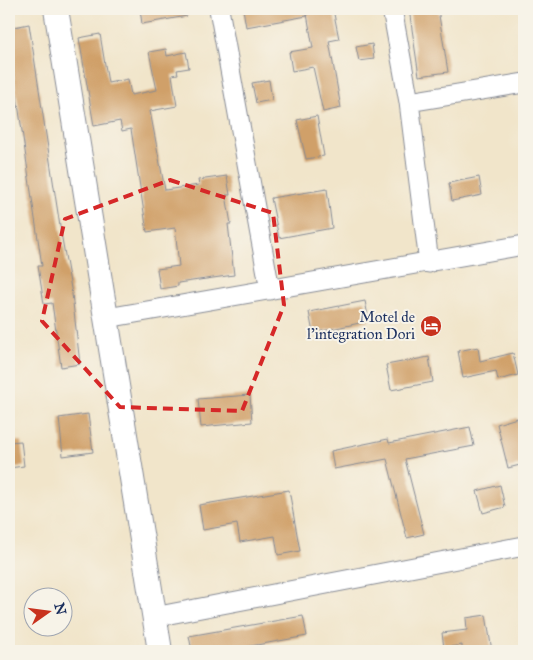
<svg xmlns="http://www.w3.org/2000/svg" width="533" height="660" font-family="'IM FELL Great Primer',serif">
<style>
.building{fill:#d0a069}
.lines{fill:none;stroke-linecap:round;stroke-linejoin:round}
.minor-casing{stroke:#868a94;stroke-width:21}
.tertiary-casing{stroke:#868a94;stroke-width:26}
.minor{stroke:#fff;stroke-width:19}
.tertiary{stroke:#fff;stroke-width:24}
.marked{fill:none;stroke:#d62828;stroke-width:4;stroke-dasharray:10 6;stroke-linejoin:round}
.labels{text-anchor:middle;stroke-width:4;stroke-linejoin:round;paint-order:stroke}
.poi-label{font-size:15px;fill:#1b2f5e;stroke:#f7f3e8;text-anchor:end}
</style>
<rect width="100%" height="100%" fill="#f7f3e8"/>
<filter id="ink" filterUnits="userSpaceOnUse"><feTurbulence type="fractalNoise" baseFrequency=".02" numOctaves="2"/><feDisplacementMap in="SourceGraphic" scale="10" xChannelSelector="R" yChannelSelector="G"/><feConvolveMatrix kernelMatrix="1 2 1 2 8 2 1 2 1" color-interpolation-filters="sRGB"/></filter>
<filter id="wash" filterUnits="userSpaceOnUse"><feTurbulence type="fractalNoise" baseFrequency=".0096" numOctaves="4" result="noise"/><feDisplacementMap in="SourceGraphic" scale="20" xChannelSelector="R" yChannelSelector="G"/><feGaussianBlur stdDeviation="1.12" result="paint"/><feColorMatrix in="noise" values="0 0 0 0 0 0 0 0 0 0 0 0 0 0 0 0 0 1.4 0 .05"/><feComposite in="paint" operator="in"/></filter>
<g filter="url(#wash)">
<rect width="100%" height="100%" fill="#f1e5ca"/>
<g id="blocks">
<!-- building -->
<path class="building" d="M140 9H186L187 16 142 24Z
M243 9H333L339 39 329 41 341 108 323 112 313 67 292 71 289 52 313 48 307 14V16L246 27Z
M409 9H438L448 72 419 76Z
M29 24 61 233 72 294 80 364 61 367 52 303 44 304 38 266H42L9 43V28Z
M100 34 108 83 128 79 131 95 157 90 149 52 166 49 167 56 186 52 189 68 177 70 178 74 172 75 177 106 150 111 165 190 199 185 198 180 227 176 230 195H226L231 224H228L234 275 178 283V286L160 289 157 269 179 266 175 228 147 232 131 129 122 131 120 121 94 126 79 38Z
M372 44 374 59 359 61 356 47Z
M269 80 272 100 256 103 252 83Z
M317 116 324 156 306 159 297 120Z
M479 177 482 195 452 201 449 183Z
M327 189 332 228 279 238 271 198Z
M365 301 369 321 313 333 309 312Z
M478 347 480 361 513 353 518 375 498 380 496 371 463 378 458 351Z
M429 357 433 382 391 390 386 365Z
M250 395 252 422 201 427 198 399Z
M88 414 93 452 63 456 59 418Z
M517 418 524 446V464L508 468 497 424Z
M470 427 474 446 405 459 424 534 407 538 387 459 334 469 331 451 388 439 389 443Z
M21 441 24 466 9 468V442Z
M500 485 505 507 483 513 477 491Z
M289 490 300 551 278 555 275 536 240 542 237 524 203 530 199 505Z
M486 615 492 651H462V645L444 648 442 633 467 630 466 618Z
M303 616 307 636 223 651H192L189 636Z"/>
</g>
</g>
<g filter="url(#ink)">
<use href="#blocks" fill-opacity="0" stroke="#868a94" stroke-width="1"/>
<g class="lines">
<!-- minor casing -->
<g class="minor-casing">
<path id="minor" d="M219 9 270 290
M392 9 409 102 524 83
M409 102 429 263
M107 318 524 245
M154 617 524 546"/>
</g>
<!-- tertiary casing -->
<g class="tertiary-casing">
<path id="tertiary" d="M56 9 160 651"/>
</g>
<!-- minor -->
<use href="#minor" class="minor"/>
<!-- tertiary -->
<use href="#tertiary" class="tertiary"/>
</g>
</g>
<!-- marked area -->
<path class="marked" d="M170 180 273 213 284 305 242 411 120 407 42 321 65 219Z"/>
<!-- icons -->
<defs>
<g id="hotel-disc" transform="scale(1.125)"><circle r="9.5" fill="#c8321e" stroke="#f7f3e8"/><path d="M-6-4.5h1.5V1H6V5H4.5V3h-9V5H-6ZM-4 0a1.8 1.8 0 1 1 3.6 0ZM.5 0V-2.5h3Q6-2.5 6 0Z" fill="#fff"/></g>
</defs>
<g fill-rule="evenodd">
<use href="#hotel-disc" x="431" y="326"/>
</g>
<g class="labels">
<!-- poi labels -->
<g class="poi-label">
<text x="415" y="322">Motel de<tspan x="415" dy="17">l'integration Dori</tspan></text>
</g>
</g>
<!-- margin -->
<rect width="533" height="660" fill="none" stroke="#f7f3e8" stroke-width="30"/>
<!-- north arrow -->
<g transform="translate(48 612) rotate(76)"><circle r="24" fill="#f7f3e8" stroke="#9fa5b1"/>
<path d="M0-4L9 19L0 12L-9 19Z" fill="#c8321e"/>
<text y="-8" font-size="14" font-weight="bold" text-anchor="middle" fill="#1b2f5e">N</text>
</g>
</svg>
